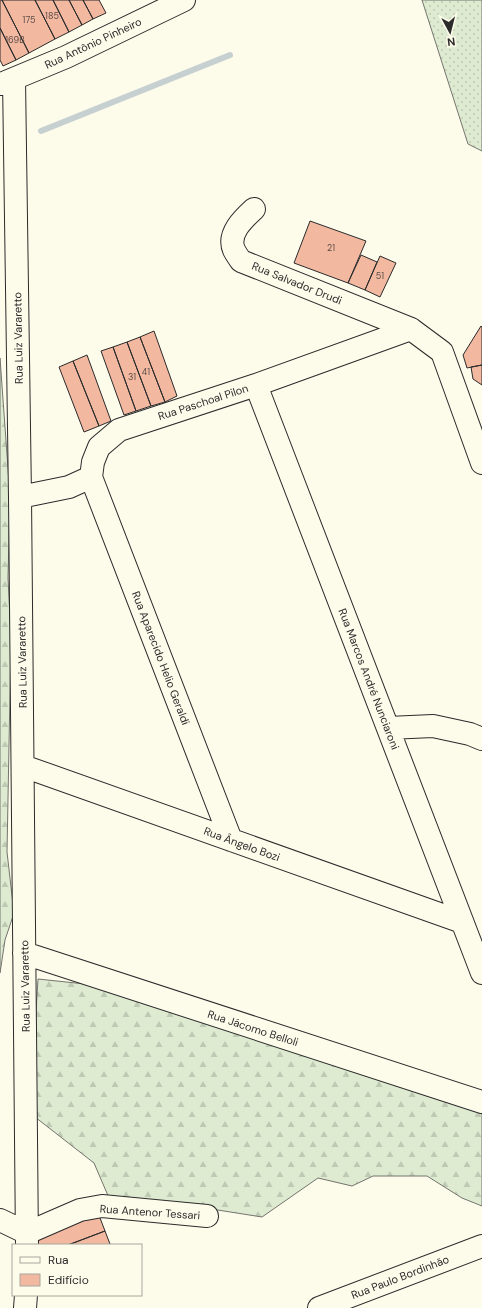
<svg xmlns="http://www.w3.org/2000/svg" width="482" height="1308" font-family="'DM Sans',sans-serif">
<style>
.grass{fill:url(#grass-dots);stroke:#74746e}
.forest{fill:url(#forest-firs);stroke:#74746e}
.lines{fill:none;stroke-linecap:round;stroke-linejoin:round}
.stream{stroke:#c7d0d0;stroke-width:6}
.building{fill:#f2b8a0;stroke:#2b2b2b}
.minor-casing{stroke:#2b2b2b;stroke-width:24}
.minor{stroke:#fdfbea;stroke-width:22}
.labels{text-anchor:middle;stroke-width:3;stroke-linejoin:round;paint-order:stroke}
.number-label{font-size:9px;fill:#5d4e48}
.street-label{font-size:11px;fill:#2b2b2b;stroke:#fdfbea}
</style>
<defs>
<pattern id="grass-dots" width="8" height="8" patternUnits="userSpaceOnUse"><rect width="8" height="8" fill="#deebd1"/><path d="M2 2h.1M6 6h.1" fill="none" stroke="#bfcab4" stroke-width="1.8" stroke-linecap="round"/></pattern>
<pattern id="forest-firs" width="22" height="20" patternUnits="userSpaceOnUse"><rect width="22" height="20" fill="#deebd1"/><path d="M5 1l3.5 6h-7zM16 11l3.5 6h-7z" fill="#bfcab4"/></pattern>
</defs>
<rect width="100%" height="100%" fill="#fdfbea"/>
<!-- grass -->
<path class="grass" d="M422 0H482V151L468 144Z"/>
<!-- forest -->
<path class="forest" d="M0 358 10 496 8 578 11 639 7 852 14 913 5 940 0 973Z
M38 979 104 986 482 1109V1206L462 1198 427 1176H373L352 1186 318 1178 262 1217 205 1208 109 1198 94 1163 35 1117 32 1076Z"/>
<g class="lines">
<!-- stream -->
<path class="stream" d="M41 131 230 55"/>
</g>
<!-- building -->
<path class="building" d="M0 0H2L29 53 16 60 0 28Z
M2 0H35L55 39 29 53Z
M35 0H53L69 32 55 39Z
M53 0H69L82 25 69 32Z
M69 0H83L93 19 82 25Z
M83 0H99L106 13 93 19Z
M0 28 16 60 3 66 0 60Z
M310 221 366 241 348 283 294 263Z
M361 255 377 262 365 290 348 283Z
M380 256 396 263 380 297 365 290Z
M481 326 482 327V365L467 368 463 355Z
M154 331 177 396 165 402 140 337Z
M140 337 165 402 151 406 127 342Z
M127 342 151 406 136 411 113 347Z
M113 347 136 411 124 415 101 351Z
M87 355 111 421 99 426 73 361Z
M73 361 99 426 84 432 59 367Z
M482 365V385L473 379 471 367Z
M97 1210 105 1231 68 1245H36L38 1239Z
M105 1231 110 1244 108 1245H68Z"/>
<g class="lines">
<!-- minor casing -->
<g class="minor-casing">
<path id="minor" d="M14 79 20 497 27 1245
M1 84 66 57 184 0
M254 209C243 219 227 234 234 250 236 254 239 258 241 261L411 329 442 352 482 463
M256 385 482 973
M91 477 231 840
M20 497 69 487 91 477 93 462 99 447 119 430 256 385 411 329
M388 728 433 726 470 734 482 739
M23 766 462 922
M24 953 482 1102
M0 1220 27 1233 80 1210 102 1206 207 1216
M25 1308 26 1295
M319 1308 482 1246"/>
</g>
<!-- minor -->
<use href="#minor" class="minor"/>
</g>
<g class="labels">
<!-- number labels -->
<g class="number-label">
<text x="52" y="19">185</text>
<text x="29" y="23">175</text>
<text x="15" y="43">169B</text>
<text x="331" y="251">21</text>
<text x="380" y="279">51</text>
<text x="146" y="375">41</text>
<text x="132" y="380">31</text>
</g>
<!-- street labels -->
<g class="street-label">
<text transform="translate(93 43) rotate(-25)" y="4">Rua Antônio Pinheiro</text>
<text transform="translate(297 283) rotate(22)" y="4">Rua Salvador Drudi</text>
<text transform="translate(18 338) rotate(-91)" y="4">Rua Luiz Vararetto</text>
<text transform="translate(203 402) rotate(-18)" y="4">Rua Paschoal Pilon</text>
<text transform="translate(161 658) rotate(69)" y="4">Rua Aparecido Helio Geraldi</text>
<text transform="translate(22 662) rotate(-91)" y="4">Rua Luiz Vararetto</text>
<text transform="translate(369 679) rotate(69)" y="4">Rua Marcos André Nunciaroni</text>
<text transform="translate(242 844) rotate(20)" y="4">Rua Ângelo Bozi</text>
<text transform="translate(25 986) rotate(-91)" y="4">Rua Luiz Vararetto</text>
<text transform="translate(253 1028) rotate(18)" y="4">Rua Jácomo Belloli</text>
<text transform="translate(150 1212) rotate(4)" y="4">Rua Antenor Tessari</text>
<text transform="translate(400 1277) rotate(-21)" y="4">Rua Paulo Bordinhão</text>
</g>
</g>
<!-- legend -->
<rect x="12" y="1244" width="130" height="52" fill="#fdfbea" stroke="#a9a89e"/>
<rect x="20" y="1257" width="20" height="6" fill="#fdfbea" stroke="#a9a89e"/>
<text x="48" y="1264" font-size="12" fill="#2b2b2b">Rua</text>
<rect x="20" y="1274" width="20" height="12" fill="#f2b8a0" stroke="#a9a89e"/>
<text x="48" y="1284" font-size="12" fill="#2b2b2b">Edifício</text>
<!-- north arrow -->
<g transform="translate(450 32) rotate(173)" stroke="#fdfbea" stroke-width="3" paint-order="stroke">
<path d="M0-3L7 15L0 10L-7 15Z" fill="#2b2b2b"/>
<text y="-6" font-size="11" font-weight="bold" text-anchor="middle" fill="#2b2b2b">N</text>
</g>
</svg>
